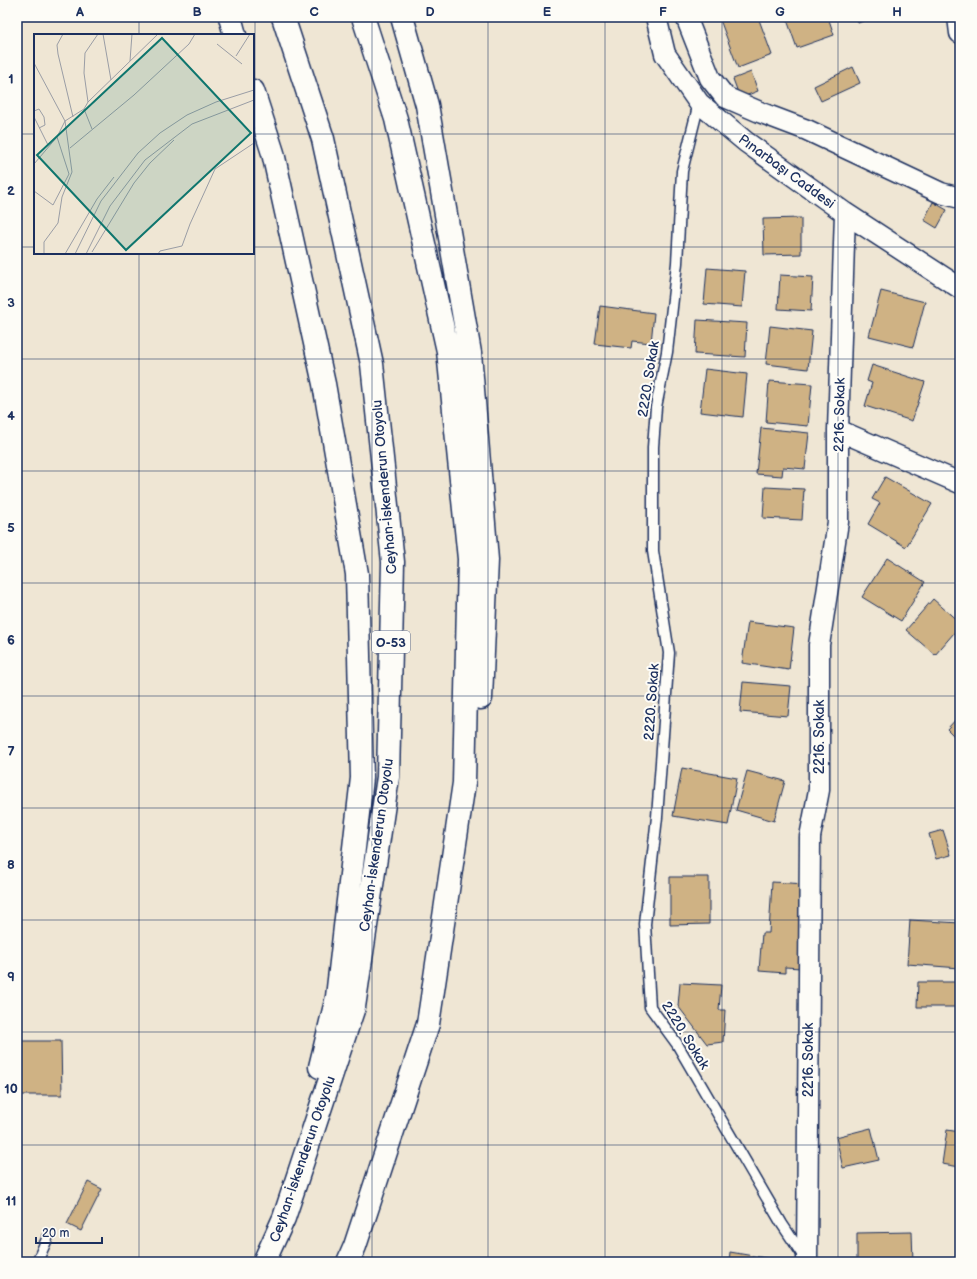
<svg xmlns="http://www.w3.org/2000/svg" width="977" height="1279" font-family="'Balsamiq Sans',sans-serif">
<style>
.building{fill:#cfb284;stroke:#1b2f5e}
.lines{fill:none;stroke-linecap:round;stroke-linejoin:round}
.lane-casing{stroke:#1b2f5e;stroke-width:13}
.street-casing{stroke:#1b2f5e;stroke-width:23}
.highway-casing{stroke:#1b2f5e;stroke-width:25}
.lane{stroke:#fdfcf7;stroke-width:10}
.street{stroke:#fdfcf7;stroke-width:20}
.highway{stroke:#fdfcf7;stroke-width:22}
.grid{fill:none;stroke:#1b2f5e;stroke-width:1;stroke-opacity:0.55}
.labels{text-anchor:middle;stroke-width:4;stroke-linejoin:round;paint-order:stroke}
.shield{fill:#fdfcf7;stroke:#5f6c8c;stroke-width:1}
.shield-label{font-size:13px;font-weight:bold;fill:#1b2f5e}
.street-label{font-size:14px;fill:#1b2f5e;stroke:#fdfcf7}
.inset-road{fill:none;stroke:#9a9da5;stroke-width:1}
.view{fill:#0f766e;fill-opacity:0.15;stroke:#0f766e;stroke-width:2}
.inset-edge{fill:none;stroke:#1b2f5e;stroke-width:2}
.neatline{fill:none;stroke:#1b2f5e;stroke-width:1.5}
.grid-label{font-size:13px;text-anchor:middle;font-weight:bold;fill:#1b2f5e}
</style>
<rect width="100%" height="100%" fill="#efe6d4"/>
<filter id="ink" filterUnits="userSpaceOnUse"><feTurbulence type="fractalNoise" baseFrequency=".025" numOctaves="2"/><feDisplacementMap in="SourceGraphic" scale="8" xChannelSelector="R" yChannelSelector="G"/><feConvolveMatrix kernelMatrix="1 2 1 2 8 2 1 2 1" color-interpolation-filters="sRGB"/></filter>
<g filter="url(#ink)">
<!-- building -->
<path class="building" d="M719 17H758L772 55 738 68Z
M786 17H828L834 35 797 48Z
M856 17H874L858 23Z
M853 67 860 83 821 101 814 86Z
M751 72 758 91 740 98 733 79Z
M933 202 947 210 937 228 924 220Z
M801 218V254L764 255 763 219Z
M707 268 745 271 742 307 704 304Z
M780 275 813 277 811 311 778 309Z
M881 291 925 302 913 347 869 336Z
M600 306 654 313 651 343 632 341 631 348 595 344Z
M697 320 747 323 745 357 695 354Z
M770 326 812 331 808 369 766 364Z
M872 365 925 382 912 421 865 406 872 383 867 381Z
M705 369 747 374 743 417 700 412Z
M769 381 812 384 808 426 766 422Z
M761 428 809 433 805 469 783 467 782 476 756 474Z
M885 477 932 504 906 547 868 524 880 503 872 499Z
M765 487 804 489 802 520 763 518Z
M887 558 925 582 901 621 862 597Z
M933 599 960 623V626L935 655 906 630Z
M748 622 794 628 789 670 742 663Z
M743 682 791 686 788 716 740 712Z
M960 715V742L947 729Z
M682 768 737 778 728 825 673 816Z
M747 771 785 781 774 821 736 810Z
M943 830 951 855 936 859 929 834Z
M670 877H709V924L670 925Z
M772 882 806 884 801 968 785 967V973L759 971 762 933H769Z
M910 920 960 923V968L907 964Z
M918 982H959L958 1007H917Z
M680 983 721 985 719 1010H725L723 1042 707 1044 678 1006Z
M17 1041H61L62 1095H17Z
M871 1128 879 1160 843 1168 836 1137Z
M947 1130 960 1132V1167L942 1164Z
M88 1182 102 1189 81 1231 67 1224Z
M912 1232 913 1262H857V1233Z
M730 1252 771 1259V1262H729Z"/>
<g class="lines">
<!-- lane casing -->
<g class="lane-casing">
<path id="lane" d="M699 103 682 171 677 263 667 352 656 407 653 447V551L669 653 657 817 645 924 650 1007 677 1044 782 1224 804 1257
M37 1262 47 1239"/>
</g>
<!-- street casing -->
<g class="street-casing">
<path id="street" d="M656 17 665 54 699 103 746 142 845 213 960 288
M686 17 710 78 725 97 762 113 807 130 941 193 960 198
M958 17 960 33
M838 430 960 483
M807 1262 810 837 819 790V645L838 522V430L845 213"/>
</g>
<!-- highway casing -->
<g class="highway-casing">
<path id="highway" d="M230 17 235 35
M402 17 427 105 470 353 487 560 481 698
M253 91 273 153 324 384 357 574 362 778 337 997 320 1067
M264 1262 284 1218 354 1007 388 777 393 562 372 364 323 139 283 17
M348 1262 355 1246 428 1024 464 783 469 559 448 351 396 119 363 17"/>
</g>
<!-- lane -->
<use href="#lane" class="lane"/>
<!-- street -->
<use href="#street" class="street"/>
<!-- highway -->
<use href="#highway" class="highway"/>
</g>
</g>
<!-- grid -->
<path class="grid" d="M139 17V35M255 17V1262M372 17V1262M488 17V1262M605 17V1262M722 17V1262M838 17V1262M17 134H35M253 134H960M17 247H35M253 247H960M139 253V1262M17 359H960M17 471H960M17 583H960M17 696H960M17 808H960M17 920H960M17 1032H960M17 1145H960"/>
<g class="labels">
<!-- shield labels -->
<rect class="shield" x="372" y="631" width="38" height="22" rx="3"/>
<g class="shield-label">
<text x="391" y="647">O-53</text>
</g>
<!-- street labels -->
<g class="street-label">
<text transform="translate(787 171) rotate(36)" y="5">Pınarbaşı Caddesi</text>
<text transform="translate(648 379) rotate(-81)" y="5">2220. Sokak</text>
<text transform="translate(839 415) rotate(-89)" y="5">2216. Sokak</text>
<text transform="translate(384 487) rotate(-95)" y="5">Ceyhan-İskenderun Otoyolu</text>
<text transform="translate(651 702) rotate(-86)" y="5">2220. Sokak</text>
<text transform="translate(819 737) rotate(-90)" y="5">2216. Sokak</text>
<text transform="translate(376 845) rotate(-82)" y="5">Ceyhan-İskenderun Otoyolu</text>
<text transform="translate(686 1035) rotate(58)" y="5">2220. Sokak</text>
<text transform="translate(808 1060) rotate(-90)" y="5">2216. Sokak</text>
<text transform="translate(302 1159) rotate(-71)" y="5">Ceyhan-İskenderun Otoyolu</text>
</g>
</g>
<!-- overview -->
<g transform="translate(34 34)">
<rect width="220" height="220" fill="#efe6d4"/>
<path class="inset-road" d="M29 0 23 11 24 20 39 83M69 0 77 46M183 10 208 30M202 22 216 0M96 27 98 0M0 29 31 87 38 138 28 163 24 189 10 208V220M54 68 50 39 51 19 64 0M50 75 58 95M0 77 5 75 10 83 11 91 5 94M0 83 14 111M36 114 100 61 155 10 161 0M0 130 23 103 31 87 50 75 54 68 124 0M0 157 19 171 35 140 23 103M58 218 100 149 116 129 140 106M31 220 63 165 80 143M41 220 67 167 104 119 126 99 153 81 182 68 220 56M52 220 76 172 111 126 158 90 220 66M124 220 126 217 148 212 156 190 181 135 220 109"/>
<path class="view" d="M128 4 217 99 92 216 3 121Z"/>
<rect width="220" height="220" class="inset-edge"/>
</g>
<!-- margin -->
<rect width="977" height="1279" fill="none" stroke="#fdfcf7" stroke-width="44"/>
<!-- scale -->
<path d="M36 1237v6h66v-6" fill="none" stroke="#1b2f5e" stroke-width="2"/>
<text x="42" y="1237" font-size="12" fill="#1b2f5e" stroke="#fdfcf7" stroke-width="3" paint-order="stroke">20 m</text>
<rect x="22" y="22" width="933" height="1235" class="neatline"/>
<g class="grid-label">
<text x="80" y="16">A</text>
<text x="197" y="16">B</text>
<text x="314" y="16">C</text>
<text x="430" y="16">D</text>
<text x="547" y="16">E</text>
<text x="663" y="16">F</text>
<text x="780" y="16">G</text>
<text x="897" y="16">H</text>
<text x="11" y="83">1</text>
<text x="11" y="195">2</text>
<text x="11" y="307">3</text>
<text x="11" y="420">4</text>
<text x="11" y="532">5</text>
<text x="11" y="644">6</text>
<text x="11" y="756">7</text>
<text x="11" y="869">8</text>
<text x="11" y="981">9</text>
<text x="11" y="1093">10</text>
<text x="11" y="1205">11</text>
</g>
</svg>
